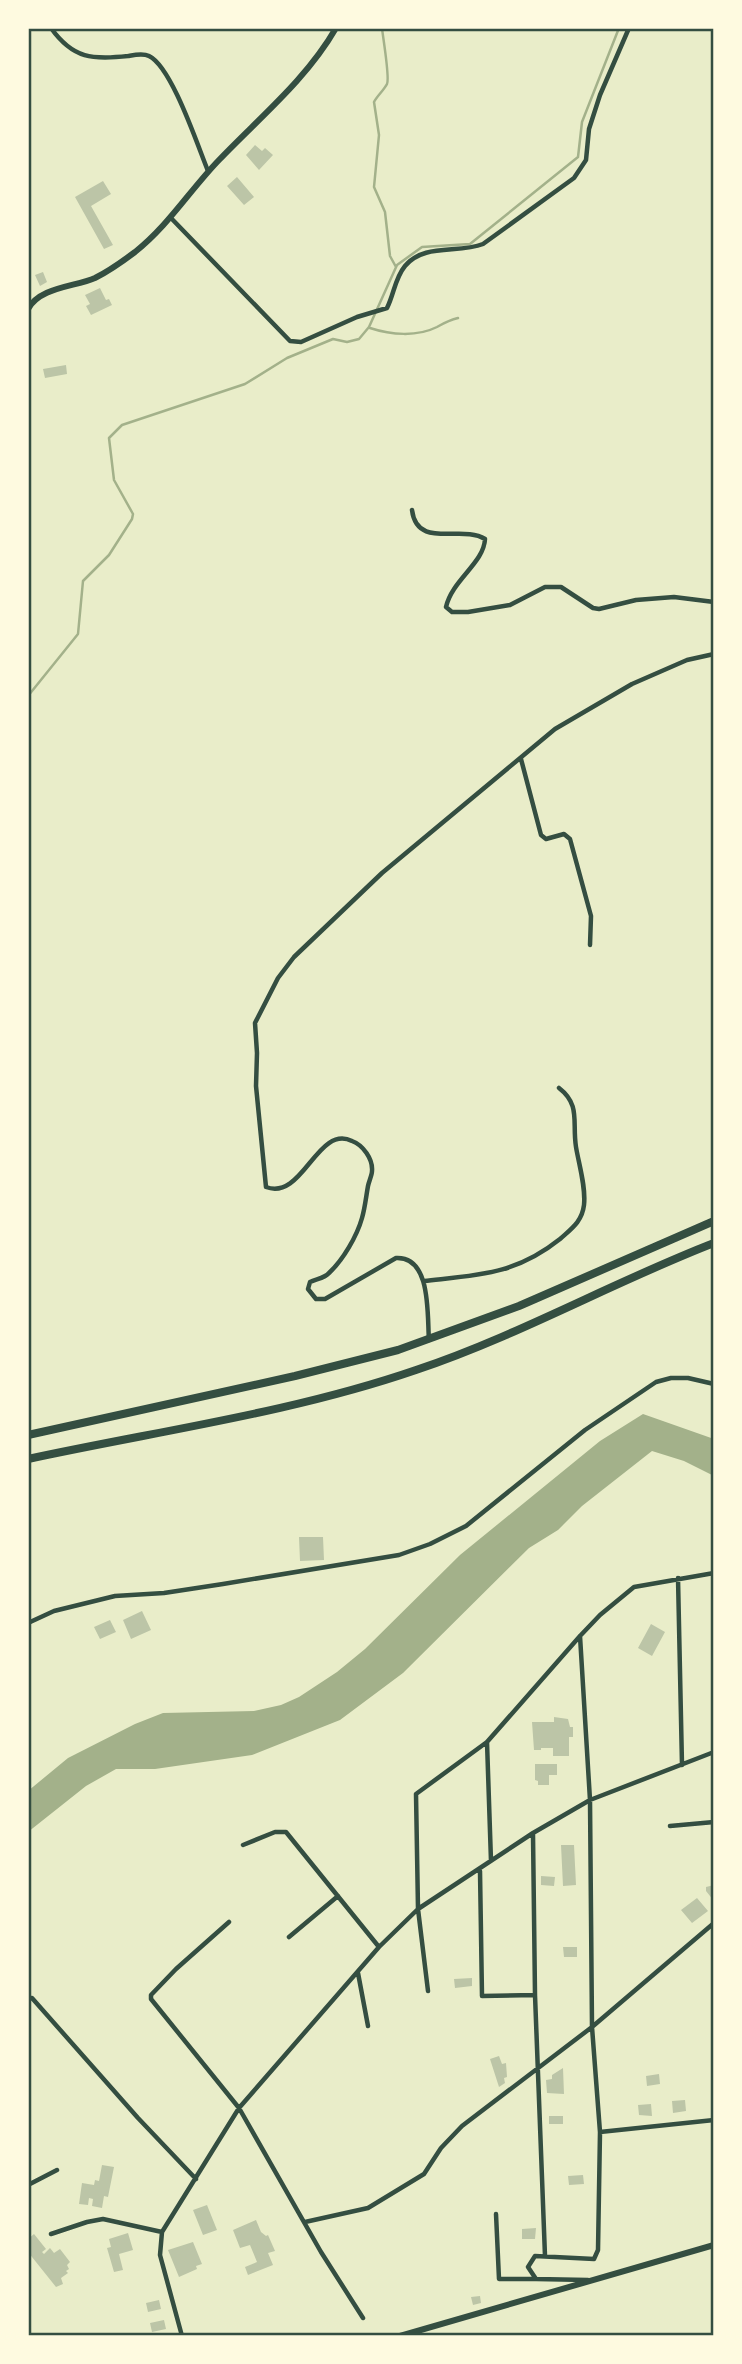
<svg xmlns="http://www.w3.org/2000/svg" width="742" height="2364" font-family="Rubik,sans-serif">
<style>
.water{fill:#a3b18a}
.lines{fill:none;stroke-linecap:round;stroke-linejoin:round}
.stream{stroke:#a3b18a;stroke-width:2.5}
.building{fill:#bcc5a7}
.minor{stroke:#344e41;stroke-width:4.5}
.secondary{stroke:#344e41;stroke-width:6}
.trunk{stroke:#344e41;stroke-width:8}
.neatline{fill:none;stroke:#344e41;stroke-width:2.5}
</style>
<rect width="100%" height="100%" fill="#e9edc9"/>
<!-- water -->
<path class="water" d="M643 1414 714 1439V1476L684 1461 652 1451 582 1506 558 1530 529 1548 403 1673 340 1720 252 1755 155 1769H116L86 1786 28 1832V1791L68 1758 135 1724 163 1713 254 1711 281 1705 299 1697 337 1672 365 1649 460 1555 600 1441Z"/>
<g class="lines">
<!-- stream -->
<path class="stream" d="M382 28C383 38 390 78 387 84 384 90 377 96 374 102L379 135 374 187 385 212 390 256 396 267
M370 328C391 335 417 337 437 327 444 323 449 320 458 318
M28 696 78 634 83 581 109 555 132 519 133 514 114 480 109 438 122 425 245 384 287 358 333 339 347 342 359 339 369 327 397 265 422 247 470 244 578 157 582 122 619 28"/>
</g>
<!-- building -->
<path class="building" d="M255 145 262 151 265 148 273 155 259 170 246 155Z
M237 177 254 197 244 205 227 186Z
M103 181 111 194 91 206 113 245 104 249 75 197Z
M43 272 47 282 40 286 35 275Z
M100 288 106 300 109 299 112 305 91 315 86 306 90 304 85 295Z
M66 365 67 374 45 378 43 369Z
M299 1537H323L324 1560 300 1561Z
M142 1611 151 1630 131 1639 123 1620Z
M110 1620 116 1632 100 1639 94 1627Z
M651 1624 665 1632 652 1656 638 1648Z
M554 1717 568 1719 570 1727H573V1737H569V1756H553V1748H541V1750H534L532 1722H554Z
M535 1764H557V1775H549V1785H538V1781L535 1780Z
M561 1845H574L576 1885 563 1886Z
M541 1876 555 1877 554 1886 541 1885Z
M714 1885V1901L706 1891V1887Z
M697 1898 708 1911 692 1923 681 1910Z
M563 1947H577V1957H564Z
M472 1978V1986L455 1988 454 1979Z
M499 2056 502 2064 506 2063 507 2077 504 2078 505 2083 499 2087 490 2059Z
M563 2068 564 2094 547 2093 546 2080 552 2079V2075Z
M659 2074 660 2084 647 2086 646 2076Z
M685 2100 686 2111 673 2113 672 2101Z
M651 2104 652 2116 639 2115 638 2105Z
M549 2116H563V2124H549Z
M102 2165 114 2167 108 2197 104 2196 102 2208 92 2206 93 2199 89 2198 88 2205 79 2204 82 2183 94 2185 95 2180 99 2181Z
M583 2175 584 2184 569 2185 568 2176Z
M207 2205 217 2230 203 2235 193 2210Z
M256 2220 261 2232 266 2236 268 2235 275 2251 268 2253 273 2265 248 2275 245 2267 257 2262 250 2245 240 2248 233 2230Z
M536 2228 535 2239H522V2229Z
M128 2233 133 2250 119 2254 123 2270 114 2272 107 2248 111 2247 109 2239Z
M34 2234 46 2249 42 2252 44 2254 50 2248 54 2253 60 2249 70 2262 67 2265 69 2269 66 2271 68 2273 61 2278 63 2284 56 2287 28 2252V2239Z
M193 2242 202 2264 196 2266 197 2269 179 2277 168 2250Z
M480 2296 481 2303 473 2305 471 2297Z
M159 2300 161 2309 148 2312 146 2303Z
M164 2320 166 2329 152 2332 150 2323Z"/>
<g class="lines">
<!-- minor -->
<path class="minor" d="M51 28C73 59 93 60 128 56 134 55 143 53 149 56 172 67 198 147 208 171
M170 217 290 341 301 342 357 317 387 308C394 294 395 278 405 266 424 243 458 254 483 244L574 178 586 160 589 129 600 95 629 28
M412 510C417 550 462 524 485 539 484 563 452 580 446 607L452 612H468L510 605 545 587H561L593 608 599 609 636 600 674 597 714 602
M521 759 541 835 546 839 564 834 570 839 591 916 590 945
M424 1281C478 1275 515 1275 560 1239 571 1229 582 1222 584 1205 586 1187 579 1165 576 1147 572 1122 581 1105 559 1088
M429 1340C427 1317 432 1256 396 1258L325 1299H316L308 1289 310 1282C316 1279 325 1278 329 1273 343 1260 357 1236 362 1218 365 1208 366 1197 368 1186 369 1181 372 1175 372 1171 373 1159 363 1145 352 1141 317 1124 303 1201 266 1187L256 1086 257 1053 255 1023 278 978 294 957 382 873 555 729 632 684 687 660 714 654
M678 1578 682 1765
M28 1623 54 1611 115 1596 164 1593 223 1584 399 1555 430 1544 466 1526 585 1430 656 1382 671 1378H688L714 1384
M580 1636 590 1800 592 2027 600 2132 598 2250 594 2259 535 2256 528 2267 536 2279 588 2280
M487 1742 491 1861
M670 1826 714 1822
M533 1834 535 1995 545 2256
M243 1845 275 1832H286L379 1947
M480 1871 482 1996 535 1995
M229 1922 176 1969 151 1995V1999L239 2108 321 2252 363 2318
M289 1937 338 1896
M358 1973 368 2026
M428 1991 418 1909 416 1794 487 1742 580 1636 600 1615 634 1587 714 1573
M28 1999 32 1998 138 2118 196 2179
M600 2132 714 2120
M28 2185 57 2170
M496 2214 499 2279H535
M305 2222 368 2208 424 2174 441 2148 462 2126 592 2027 714 1923
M51 2234 87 2222 103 2219 162 2232
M182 2336 160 2255 162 2232 239 2108 379 1947 418 1909 533 1833 590 1800 714 1752"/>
<!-- secondary -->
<path class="secondary" d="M28 309C40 287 74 287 95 278 109 271 123 261 135 252 168 226 190 190 219 160 259 118 306 80 336 28
M400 2336 714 2245"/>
<!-- trunk -->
<path class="trunk" d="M28 1435 295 1376 398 1350 519 1306 714 1221
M28 1459C157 1431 291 1413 416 1370 518 1336 613 1282 714 1243"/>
</g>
<!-- border -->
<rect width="742" height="2364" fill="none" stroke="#fefae0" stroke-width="60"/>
<rect x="30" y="30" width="682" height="2304" class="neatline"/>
</svg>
